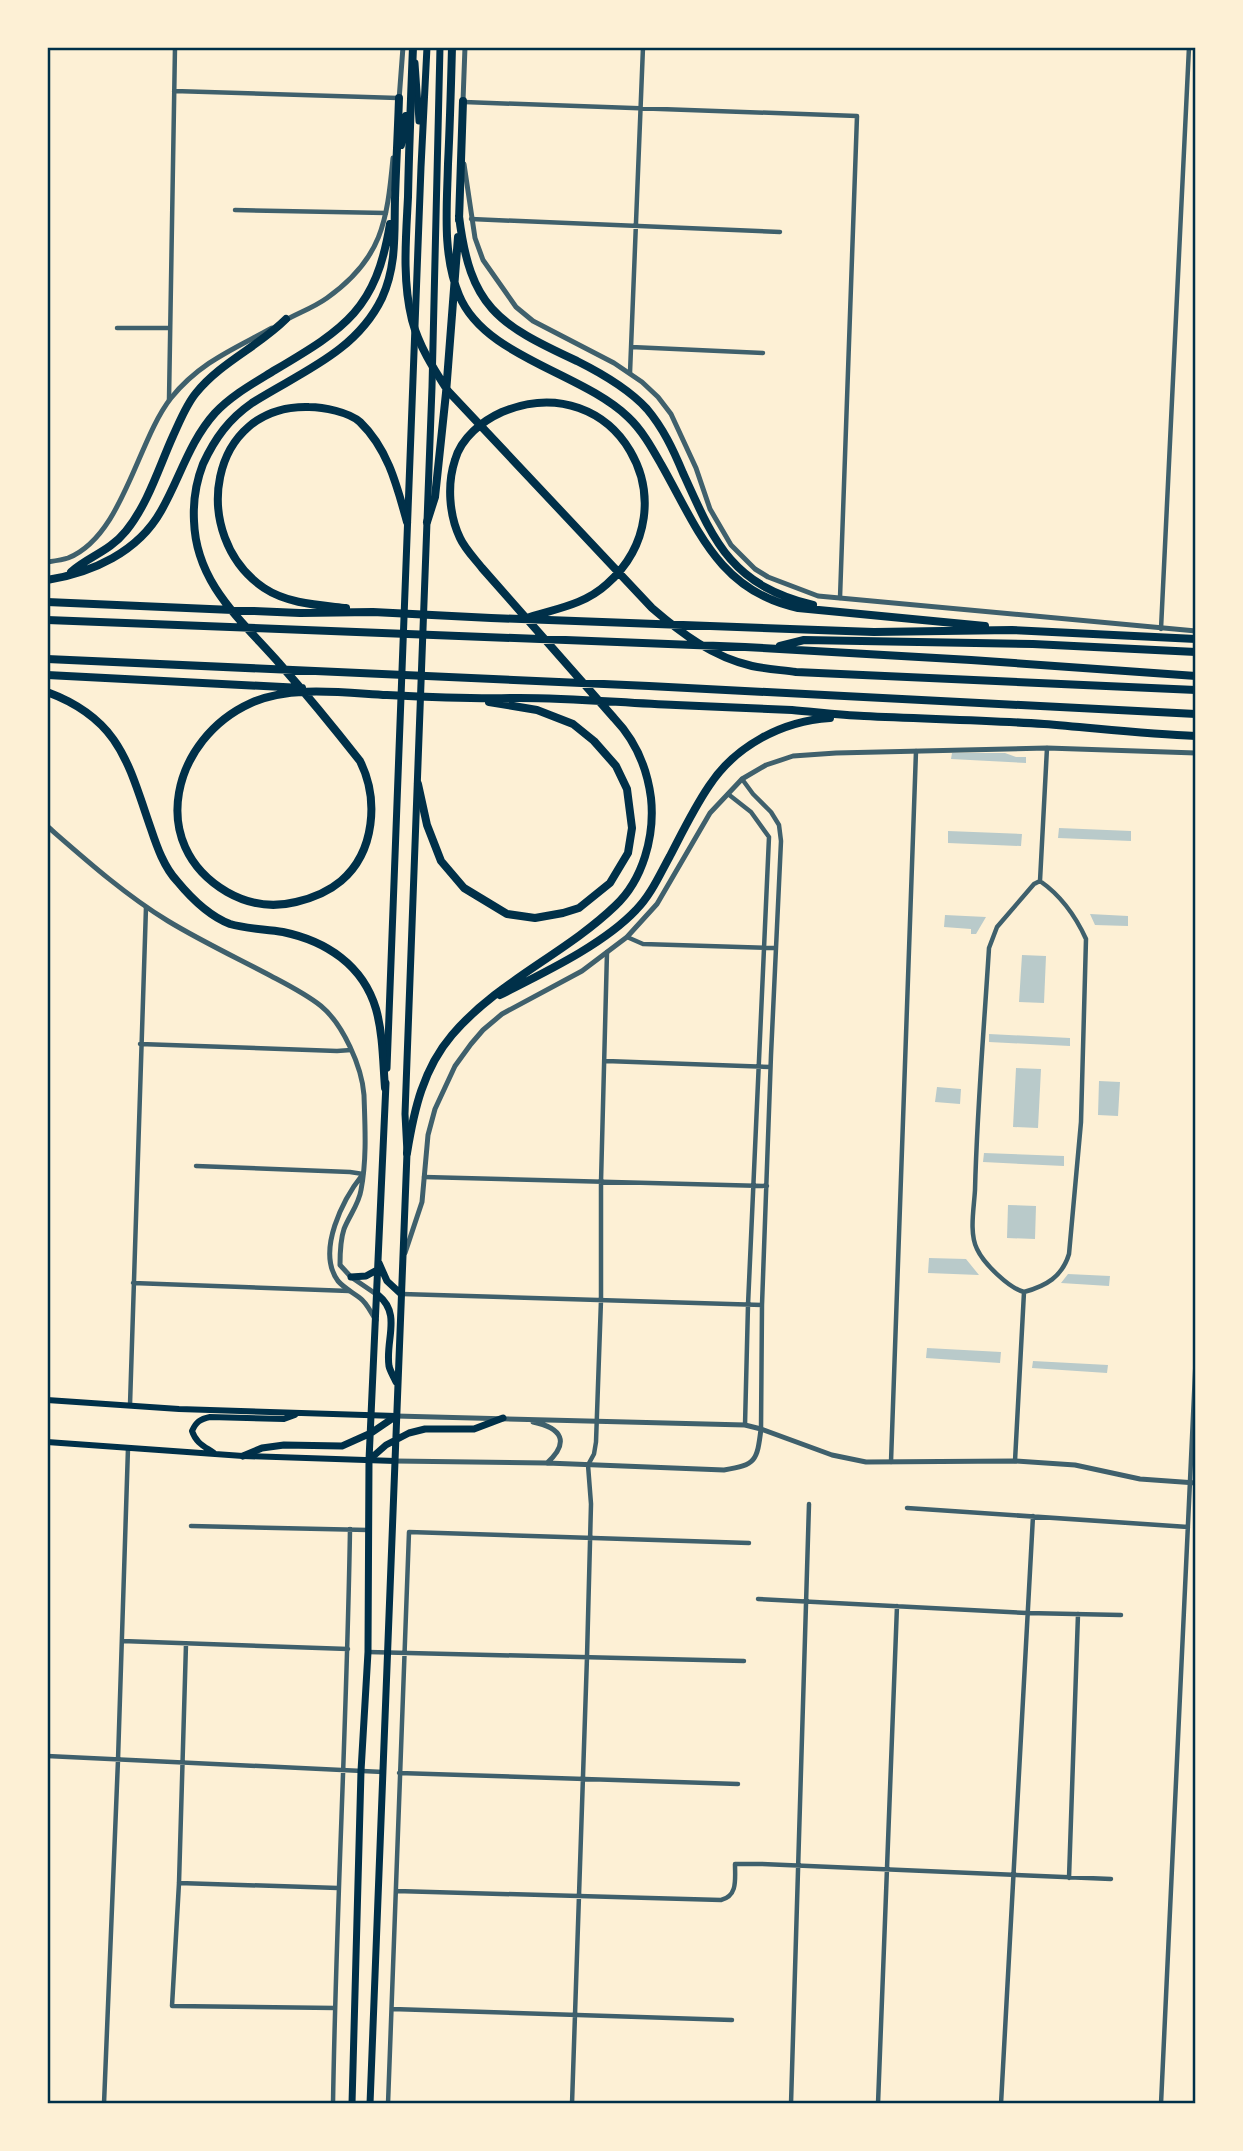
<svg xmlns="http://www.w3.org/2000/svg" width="1243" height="2151" font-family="'Zilla Slab',serif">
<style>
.green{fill:#b9caca}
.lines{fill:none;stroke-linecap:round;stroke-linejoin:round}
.minor{stroke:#3f606c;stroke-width:4.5}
.tertiary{stroke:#3f606c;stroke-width:5}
.secondary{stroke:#003049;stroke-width:6}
.trunk{stroke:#003049;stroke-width:7}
.motorway{stroke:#003049;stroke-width:8}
.neatline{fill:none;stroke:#003049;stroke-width:2.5}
</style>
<rect width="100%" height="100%" fill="#fdf0d5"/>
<!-- green -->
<path class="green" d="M952 753H1005L1016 757H1026V763L951 759Z
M1059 828 1131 831V841L1058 838Z
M948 831 1022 834 1021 846 948 843Z
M1090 914 1128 916V926L1095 925Z
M945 915 986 917 976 934H971V929L944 927Z
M1022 955 1046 956 1044 1003 1019 1002Z
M989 1034 1070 1038V1046L989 1042Z
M1016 1068 1041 1069 1038 1128 1013 1127Z
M1099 1081 1120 1082 1118 1116 1098 1115Z
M937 1087 961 1089 960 1104 935 1102Z
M984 1153 1064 1156V1166L983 1162Z
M1008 1205 1036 1206 1035 1239 1007 1238Z
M929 1258 966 1259 979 1275 928 1273Z
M1068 1274 1110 1276 1109 1286 1061 1283Z
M927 1348 1001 1352 1000 1363 926 1358Z
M1033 1361 1108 1365 1107 1373 1032 1368Z"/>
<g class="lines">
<!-- minor -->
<path class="minor" d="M174 91 398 98
M464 102 857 116 840 598
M235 210 386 213
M471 219 780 232
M117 328H170
M631 347 763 353
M630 373 643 47
M169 400 175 47
M1161 629 1189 47
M742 779 753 794 771 812 779 825 781 841 771 1055 762 1305 761 1429
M728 794 751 812 769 837 748 1305 745 1425
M1040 881 1047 748
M627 937 643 944 774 948
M140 1044 337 1051 351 1050
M606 1061 770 1067
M196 1166 350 1172 363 1174
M424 1177 767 1186
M133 1283 349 1291
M1024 1292C1046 1286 1062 1277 1069 1254L1081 1122 1086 939C1076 917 1060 895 1040 881
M1024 1292C1009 1288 984 1264 977 1249 969 1233 974 1208 975 1190 977 1109 984 1029 989 948L997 927 1034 884 1040 881
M402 1294 762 1305
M130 1405 146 907
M1015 1461 1024 1292
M891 1462 916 751
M907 1508 1188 1527
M191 1526 368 1530
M758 1599 1027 1613 1121 1615
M122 1641 348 1649
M186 1644 179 1883 172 2006 335 2008
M368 1652 744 1661
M47 1756 383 1772
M399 1773 738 1784
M1069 1878 1078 1614
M179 1883 338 1888
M396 1891 721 1900C738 1896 735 1879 735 1864H762L1111 1879
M392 2009 732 2020
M104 2104 118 1760 128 1448
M333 2104C336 1912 347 1721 350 1529
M388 2104 409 1532 749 1543
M572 2104 587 1657 591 1504 588 1465 594 1454 596 1442 601 1300V1182L607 952
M791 2104 809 1504
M878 2104 897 1606
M1001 2104 1033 1516
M1161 2104 1196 1352"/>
<!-- tertiary -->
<path class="tertiary" d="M399 100 403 47
M463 101 465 47
M464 164 475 238 483 260 516 307 533 321 614 363 642 382 658 397 671 414 696 468 710 509 731 545 755 569 768 577 818 596 1196 631
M284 321C298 313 313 308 327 298 382 259 387 222 393 158
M47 562C54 561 62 560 68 558 123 536 137 441 171 398 200 362 234 349 272 328
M47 826C86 860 124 894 168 921 201 941 237 958 271 976 288 985 306 994 321 1006 343 1024 362 1067 364 1095 365 1126 367 1159 361 1190 359 1204 349 1216 344 1229 340 1241 340 1253 340 1265L351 1277 376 1294
M363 1174C343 1199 316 1251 338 1281 344 1288 352 1292 360 1298 367 1303 371 1313 376 1320
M405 1253 422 1202 428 1135 435 1109 455 1066 471 1044 483 1030 502 1014 582 971 627 937 657 904 710 813 742 779 766 765 793 756 836 753 1047 748 1196 753
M396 1416 745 1425 761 1429 832 1455 866 1462 1015 1461 1075 1465 1140 1479 1196 1483
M533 1422C562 1428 570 1442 547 1463
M395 1461 547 1463 724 1470C756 1465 757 1461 761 1429"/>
<!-- secondary -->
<path class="secondary" d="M47 1400 179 1409 396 1416
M47 1442 243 1456 395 1461
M214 1453C204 1446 196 1443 192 1431 196 1422 200 1419 210 1417L284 1419 295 1415"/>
<!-- trunk -->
<path class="trunk" d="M415 63 419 121
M387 1068 421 167 427 47
M379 1263 387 1281 401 1294
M351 1277 366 1276 377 1270
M378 1295C402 1314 385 1340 389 1366 390 1371 394 1377 396 1382
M243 1456 262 1448 284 1445 342 1446 371 1433 396 1416
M369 1460 386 1445 409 1433 425 1429H474L503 1418
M352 2104 361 1771 368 1652 369 1460 386 1083
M370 2104 407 1153 405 1114 432 387 440 47"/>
<!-- motorway -->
<path class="motorway" d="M413 47C411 97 409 147 408 197 406 237 402 280 412 320 419 346 433 368 448 391L652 608C682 634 713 657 752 666 766 669 782 670 796 672L1196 690
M452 47C451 86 450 125 448 164 447 207 442 254 459 295 484 357 581 372 628 417 642 430 652 448 661 464 697 527 718 591 798 608L985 626
M399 98C398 131 396 165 395 199 394 233 397 265 382 298 356 352 301 372 252 403 229 419 215 438 203 464 196 482 193 502 194 521 196 583 240 619 279 663 307 695 334 728 360 761 379 799 375 852 341 881 328 892 313 898 296 902 272 908 248 904 227 892 145 844 173 738 251 703 290 685 346 693 387 695 428 697 469 699 510 698 565 697 621 703 676 705 715 707 753 708 792 710 816 712 840 715 864 716 924 719 984 720 1044 724 1095 728 1145 734 1196 736
M401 145 406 116
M459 216C470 307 497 324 577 361 601 373 628 388 647 409 663 428 673 449 683 473 715 544 732 585 813 605
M459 220 463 101
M427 522 435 497 446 393 458 237
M71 572C89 556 109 552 126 531 148 504 159 467 173 436 180 421 186 405 196 393 221 362 258 347 286 319
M47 580C92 573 138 552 161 511 180 478 189 442 215 413 232 395 254 383 275 370 346 328 376 309 390 224
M47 602 300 613 373 612 491 618 874 632 1012 630 1196 639
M346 608C319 605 288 604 264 588 188 536 208 404 309 407 323 407 349 412 360 422 388 449 397 486 407 522
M47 620 745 647 971 660 1196 676
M780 646 804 640 1033 644 1196 652
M47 659 649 686 1196 714
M47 675 302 688
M47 692C120 719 128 763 151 829 157 847 164 867 177 881 191 898 209 916 230 924 246 929 266 929 283 932 326 941 363 965 376 1009 383 1034 383 1062 385 1088
M418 784 427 825 441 861 464 888 507 914 535 918 563 913 579 908 610 883 628 853 632 828 627 789 616 766 594 741 573 724 537 710 489 702
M500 995C543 973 603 945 636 910 651 895 660 874 670 856 682 833 694 808 709 786 735 746 782 721 830 718
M407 1153C414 1110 423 1069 452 1035 498 981 565 954 615 906 643 880 655 836 651 798 647 767 636 741 614 718L482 568C475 559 465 549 460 538 449 515 447 484 455 460 461 438 482 421 502 412 616 365 695 506 607 584 583 606 553 609 524 619"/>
</g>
<!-- border -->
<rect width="1243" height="2151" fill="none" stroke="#fdf0d5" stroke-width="98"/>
<rect x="49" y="49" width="1145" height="2053" class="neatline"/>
</svg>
